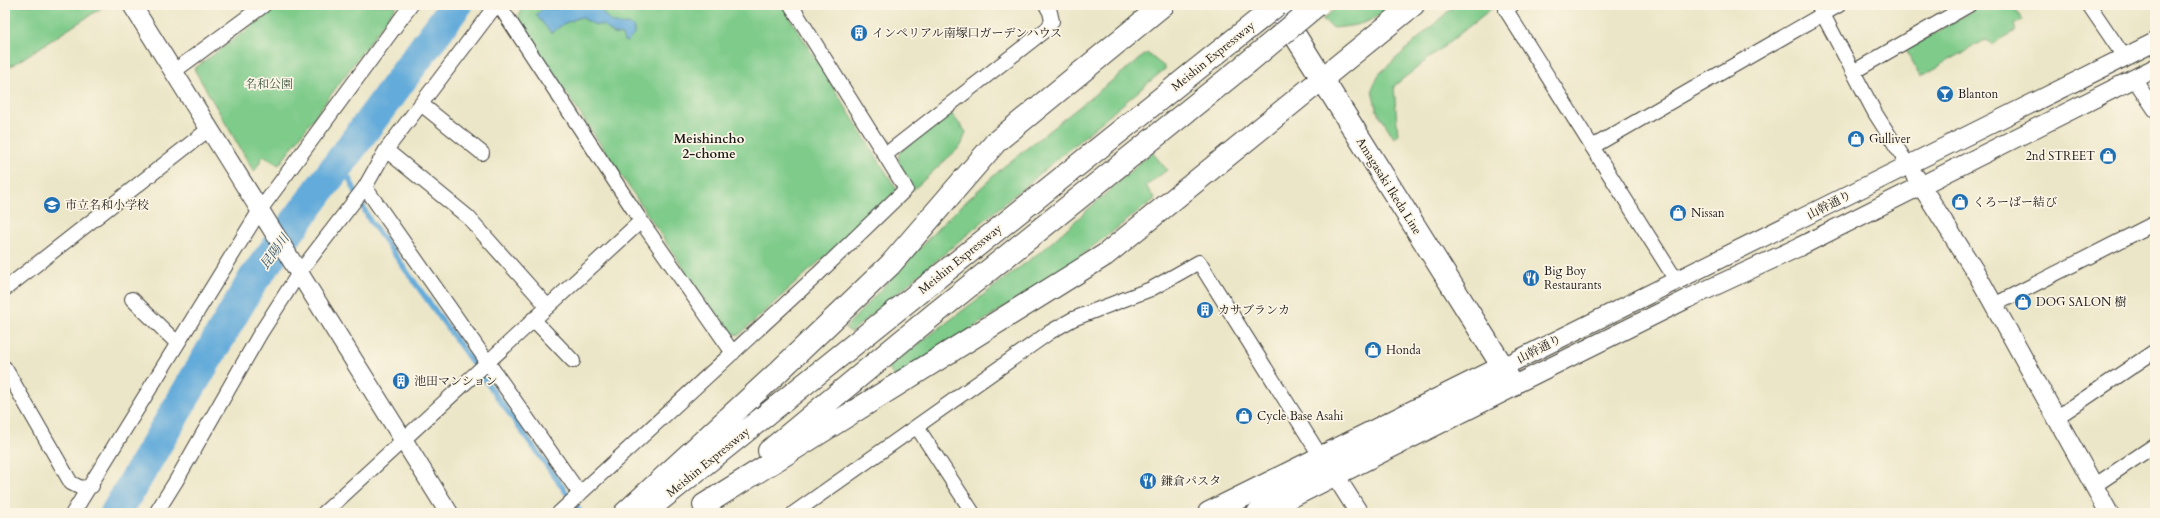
<svg xmlns="http://www.w3.org/2000/svg" width="2160" height="518" font-family="Cardo,'Noto Serif JP',serif">
<style>
.green{fill:#7ecb8a;stroke:#4d7453}
.water{fill:#64abda;stroke:#40647b}
.lines{fill:none;stroke-linecap:round;stroke-linejoin:round}
.stream{stroke:#64abda;stroke-width:5.5}
.river{stroke:#64abda;stroke-width:32}
.minor-casing{stroke:#3b3a36;stroke-width:16}
.tertiary-casing{stroke:#3b3a36;stroke-width:20}
.primary-casing{stroke:#3b3a36;stroke-width:24}
.motorway-casing{stroke:#3b3a36;stroke-width:24}
.minor{stroke:#fff;stroke-width:14}
.tertiary{stroke:#fff;stroke-width:18}
.primary{stroke:#fff;stroke-width:22}
.motorway{stroke:#fff;stroke-width:22}
.motorway-bridge-casing{stroke:#3b3a36;stroke-width:24;stroke-linecap:butt}
.motorway-bridge{stroke:#fff;stroke-width:22}
.labels{text-anchor:middle;stroke-width:3.5;stroke-linejoin:round;paint-order:stroke}
.poi-label{font-size:12px;fill:#1c1c1c;stroke:#fcf5e5;text-anchor:start}
.street-label{font-size:12px;fill:#1c1c1c;stroke:#fcf5e5}
.park-label{font-size:12px;fill:#3e5942;stroke:#fcf5e5}
.neighbourhood-label{font-size:13px;font-weight:bold;fill:#1c1c1c;stroke:#fcf5e5}
.water-label{font-size:13px;font-style:italic;fill:#3c5c71;stroke:#fcf5e5}
</style>
<rect width="100%" height="100%" fill="#fcf5e5"/>
<filter id="ink" filterUnits="userSpaceOnUse"><feTurbulence type="fractalNoise" baseFrequency=".025" numOctaves="2"/><feDisplacementMap in="SourceGraphic" scale="8" xChannelSelector="R" yChannelSelector="G"/><feConvolveMatrix kernelMatrix="1 2 1 2 8 2 1 2 1" color-interpolation-filters="sRGB"/></filter>
<filter id="wash" filterUnits="userSpaceOnUse"><feTurbulence type="fractalNoise" baseFrequency=".012" numOctaves="4" result="noise"/><feDisplacementMap in="SourceGraphic" scale="16" xChannelSelector="R" yChannelSelector="G"/><feGaussianBlur stdDeviation="0.9" result="paint"/><feColorMatrix in="noise" values="0 0 0 0 0 0 0 0 0 0 0 0 0 0 0 0 0 1.4 0 .05"/><feComposite in="paint" operator="in"/></filter>
<g filter="url(#wash)">
<rect width="100%" height="100%" fill="#ece6c8"/>
<!-- green -->
<path class="green" d="M5 5H106L5 70Z
M280 5H397L279 165 263 156 254 172 194 69Z
M522 5H782L897 190 739 335 726 332 518 21Z
M1340 5H1393C1371 23 1362 25 1334 28L1322 20Z
M1455 5H1496L1394 86 1398 135 1394 138 1376 109 1372 89 1379 74Z
M1982 5H2013L2022 20 2014 25 2016 31 1992 44 1985 40 1920 77 1906 50Z
M1147 53 1166 68 851 332 845 328 941 225 1002 168Z
M950 112 966 132 961 146 913 190 898 163 899 153Z
M1152 152 1167 170 1146 186 1155 199 1070 264 895 379 888 367 1044 249Z"/>
<!-- water -->
<path class="water" d="M559 5H599C606 19 612 26 629 24L634 28V35L627 42 624 41 622 35 614 34 603 25H595L581 17 565 23 551 33 536 15 543 8 556 9Z"/>
<g class="lines">
<!-- stream -->
<path class="stream" d="M338 164 350 180 369 219 581 513"/>
<!-- river -->
<path class="river" d="M116 513 253 280 456 5"/>
</g>
</g>
<g filter="url(#ink)">
<g class="lines">
<!-- minor casing -->
<g class="minor-casing">
<path id="minor" d="M499 5 641 221 733 353
M791 5 885 155
M1512 5 1506 10 1676 280
M1818 5 1875 113 1908 165
M2089 5 2125 58
M173 72 264 5
M1853 72 1969 5
M2134 79 2155 110
M421 104 482 153
M1592 147 1839 5
M386 150 468 217 547 306
M365 187 580 494
M5 289 209 129
M132 299 177 343
M1994 305 2155 223
M533 319 573 361
M5 368 71 483 81 488 92 486
M2056 418 2155 351
M917 427 973 513
M2094 486 2155 445
M73 513 260 210 411 5
M156 513 176 481 260 334 299 273 365 187 386 150 496 5
M324 513 641 221
M559 513 818 274 906 189 885 155 1048 28 1052 21 1050 12 1046 5
M794 513 1050 332 1073 319 1151 289 1199 262 1321 457"/>
</g>
<!-- tertiary casing -->
<g class="tertiary-casing">
<path id="tertiary" d="M132 5 449 513
M1915 176 1978 276 2109 513
M1503 367 2155 42
M1512 386 1687 299 1799 247 2155 68
M1335 475 1359 513"/>
</g>
<!-- primary casing -->
<g class="primary-casing">
<path id="primary" d="M1209 513 1503 367
M1258 513 1512 386 1503 367 1276 5"/>
</g>
<!-- motorway casing -->
<g class="motorway-casing">
<path id="motorway" d="M769 451 932 316 1246 64
M704 505 1105 255 1413 5
M625 513 777 373 890 265 996 142 1163 5
M644 513 1231 42"/>
</g>
<!-- minor -->
<use href="#minor" class="minor"/>
<!-- tertiary -->
<use href="#tertiary" class="tertiary"/>
<!-- primary -->
<use href="#primary" class="primary"/>
<!-- motorway -->
<use href="#motorway" class="motorway"/>
<!-- motorway-bridge casing -->
<g class="motorway-bridge-casing">
<path id="motorway-bridge" d="M1231 42 1277 5
M1246 64 1317 5"/>
</g>
<!-- motorway-bridge -->
<use href="#motorway-bridge" class="motorway-bridge"/>
</g>
</g>
<!-- icons -->
<defs>
<g id="building-disc" transform="scale(0.9)"><circle r="9.5" fill="#1f6fb2" stroke="#fcf5e5"/><path d="M-4-6H4V6H1V3H-1V6H-4ZM-2.5-4.3h1.7v1.8h-1.7ZM.8-4.3h1.7v1.8H.8ZM-2.5-1h1.7V.8h-1.7ZM.8-1h1.7V.8H.8Z" fill="#fff"/></g>
<g id="bar-disc" transform="scale(0.9)"><circle r="9.5" fill="#1f6fb2" stroke="#fcf5e5"/><path d="M-6-5H6L.8 .8V4.5H3.5V6h-7V4.5H-.8V.8Z" fill="#fff"/></g>
<g id="shop-disc" transform="scale(0.9)"><circle r="9.5" fill="#1f6fb2" stroke="#fcf5e5"/><path d="M-5-2.5h2.3a2.7 3.5 0 0 1 5.4 0H5L5.5 6h-11ZM-1.5-2.5h3a1.5 2.3 0 0 0-3 0Z" fill="#fff"/></g>
<g id="school-disc" transform="scale(0.9)"><circle r="9.5" fill="#1f6fb2" stroke="#fcf5e5"/><path d="M0-5L7-2L0 1L-7-2ZM-4 1L0 2.5L4 1V4Q0 6-4 4Z" fill="#fff"/></g>
<g id="restaurant-disc" transform="scale(0.9)"><circle r="9.5" fill="#1f6fb2" stroke="#fcf5e5"/><path d="M-5-6h1v4h1v-4h1v4h1v-4h1v5L-1.5 .5V6h-2V.5L-5-1ZM5-6V6H3V1.5H1.5Q1.5-4 5-6Z" fill="#fff"/></g>
</defs>
<g fill-rule="evenodd">
<use href="#building-disc" x="859" y="33"/>
<use href="#bar-disc" x="1945" y="94"/>
<use href="#shop-disc" x="1856" y="139"/>
<use href="#shop-disc" x="2108" y="156"/>
<use href="#shop-disc" x="1960" y="202"/>
<use href="#school-disc" x="52" y="205"/>
<use href="#shop-disc" x="1678" y="213"/>
<use href="#restaurant-disc" x="1531" y="278"/>
<use href="#shop-disc" x="2023" y="302"/>
<use href="#building-disc" x="1205" y="310"/>
<use href="#shop-disc" x="1373" y="350"/>
<use href="#building-disc" x="401" y="381"/>
<use href="#shop-disc" x="1244" y="416"/>
<use href="#restaurant-disc" x="1148" y="481"/>
</g>
<g class="labels">
<!-- poi labels -->
<g class="poi-label">
<text x="872" y="37">インペリアル南塚口ガーデンハウス</text>
<text x="1958" y="98">Blanton</text>
<text x="1869" y="143">Gulliver</text>
<text x="2095" y="160" text-anchor="end">2nd STREET</text>
<text x="1973" y="206">くろーばー結び</text>
<text x="65" y="209">市立名和小学校</text>
<text x="1691" y="217">Nissan</text>
<text x="1544" y="275">Big Boy<tspan x="1544" dy="14">Restaurants</tspan></text>
<text x="2036" y="306">DOG SALON 樹</text>
<text x="1218" y="314">カサブランカ</text>
<text x="1386" y="354">Honda</text>
<text x="414" y="385">池田マンション</text>
<text x="1257" y="420">Cycle Base Asahi</text>
<text x="1161" y="485">鎌倉パスタ</text>
</g>
<!-- street labels -->
<g class="street-label">
<text transform="translate(1213 56) rotate(-39)" y="4">Meishin Expressway</text>
<text transform="translate(1389 186) rotate(58)" y="4">Amagasaki Ikeda Line</text>
<text transform="translate(1829 205) rotate(-27)" y="4">山幹通り</text>
<text transform="translate(960 259) rotate(-39)" y="4">Meishin Expressway</text>
<text transform="translate(1539 349) rotate(-27)" y="4">山幹通り</text>
<text transform="translate(708 462) rotate(-39)" y="4">Meishin Expressway</text>
</g>
<!-- park labels -->
<g class="park-label">
<text x="269" y="88">名和公園</text>
</g>
<!-- neighbourhood labels -->
<g class="neighbourhood-label">
<text x="709" y="143">Meishincho<tspan x="709" dy="15">2-chome</tspan></text>
</g>
<!-- water labels -->
<g class="water-label">
<text transform="translate(274 251) rotate(-54)" y="5">昆陽川</text>
</g>
</g>
<!-- margin -->
<rect width="2160" height="518" fill="none" stroke="#fcf5e5" stroke-width="20"/>
</svg>
